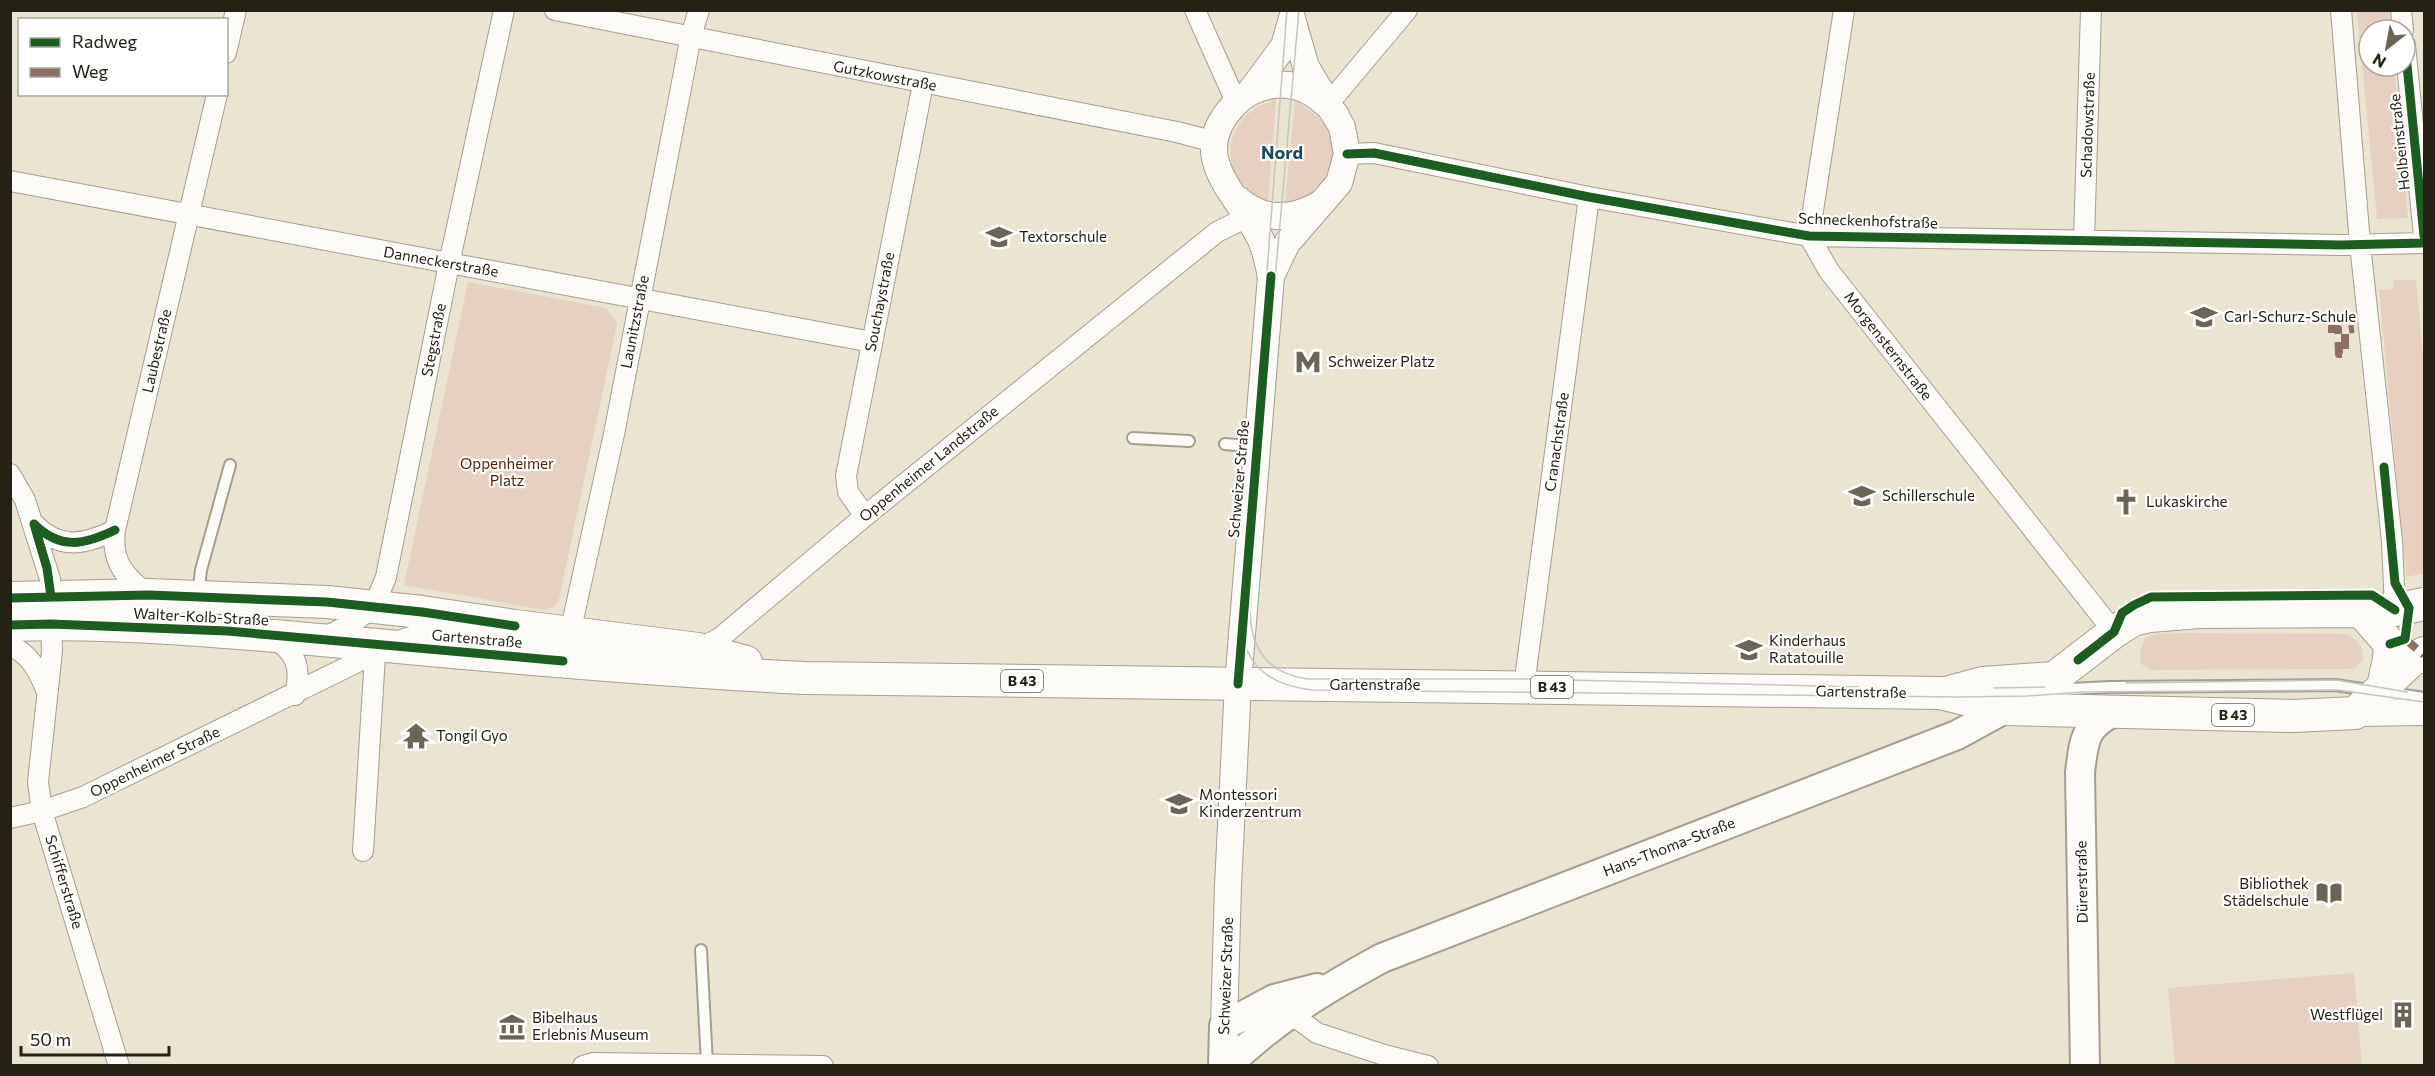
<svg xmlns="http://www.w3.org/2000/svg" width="2435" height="1076" font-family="Commissioner,sans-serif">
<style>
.green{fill:#e7d0c0}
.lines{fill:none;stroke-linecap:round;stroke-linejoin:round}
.service-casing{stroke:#a39e8f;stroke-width:14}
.minor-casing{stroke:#a39e8f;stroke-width:22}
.tertiary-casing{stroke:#a39e8f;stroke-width:28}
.secondary-casing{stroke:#a39e8f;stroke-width:32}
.primary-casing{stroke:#a39e8f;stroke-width:34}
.service{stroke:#fcfbf8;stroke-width:10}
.minor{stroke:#fcfbf8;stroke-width:20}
.tertiary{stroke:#fcfbf8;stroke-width:26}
.secondary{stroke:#fcfbf8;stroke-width:28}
.primary{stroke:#fcfbf8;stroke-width:32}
.tram{stroke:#c5c5bf;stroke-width:1.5}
.quiet{stroke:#8d6e63;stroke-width:8;stroke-dasharray:15 8;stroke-linecap:butt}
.cycleway-casing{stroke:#fff;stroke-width:13}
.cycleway{stroke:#1b5e20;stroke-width:9}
.labels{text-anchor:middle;stroke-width:4.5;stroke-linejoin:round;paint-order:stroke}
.shield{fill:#fff;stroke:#66645a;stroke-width:1.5}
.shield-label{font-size:14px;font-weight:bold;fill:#252113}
.street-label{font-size:15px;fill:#252113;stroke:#fff}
.poi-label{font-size:15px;fill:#252113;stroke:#fff;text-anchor:start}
.park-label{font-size:15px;fill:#5b1700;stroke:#fff}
.quarter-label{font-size:18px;font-weight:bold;fill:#1b4a5d;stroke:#fff}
</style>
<rect width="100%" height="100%" fill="#eae4d0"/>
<!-- green -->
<path class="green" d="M2357 11H2389L2391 30H2369V66H2394L2408 218 2377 219Z
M1276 99 1268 202C1214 181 1220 114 1276 99Z
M1295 101C1318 114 1341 134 1337 163 1337 168 1331 175 1328 179 1317 195 1303 201 1285 203Z
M2393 280H2416L2424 367V573L2406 577 2379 290 2394 289Z
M468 282 606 308 617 324 559 599 555 606 545 610 404 585Z
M2184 633 2345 634C2357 638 2363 646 2363 660L2355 668 2348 669 2151 670 2141 664 2140 653 2145 638 2157 634Z
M2354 973 2362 1065H2175L2168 988Z"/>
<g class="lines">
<!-- service casing -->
<g class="service-casing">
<path id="service" d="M1133 438 1189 441
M1225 444 1257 447
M198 595 201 570 230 465
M2051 690 2110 687 2335 685 2424 698
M701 950 707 1064"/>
</g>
<!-- minor casing -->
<g class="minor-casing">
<path id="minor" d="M555 10 1177 132 1215 142
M1195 10 1236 102
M1844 10 1809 236 1829 271 2114 632
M2341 10 2360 244 2392 541 2395 610
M2401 10 2403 30
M2405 45 2424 236
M226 53 236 10
M1329 103 1407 10
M1347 154 1374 153 1589 197 1809 236 2341 245 2424 243
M10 181 872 342
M2084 240 2091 10
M10 474 25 500 50 579 52 651 38 782 42 811 119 1066
M865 516 848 492 846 476 923 84
M34 524C60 550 84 545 115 530
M149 595C124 577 111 561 115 530L217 94
M570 633 614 434 691 36 699 10
M272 636C296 653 302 666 295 695
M322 639 354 622 374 606 386 577 449 264 504 10
M10 645C31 655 39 672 47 692
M696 650 720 638 865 516 1217 232 1247 217
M1524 686 1589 197
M10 818 42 811 83 797 404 639 420 634 468 629
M363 851 375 655
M1291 1014 1317 1033 1384 1055 1428 1066
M583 1066 593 1063 823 1066"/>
</g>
<!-- tertiary casing -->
<g class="tertiary-casing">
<path id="tertiary" d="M1250 92 1284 46 1292 18
M1239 200C1263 221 1291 220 1318 205
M1271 276 1287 243 1339 183 1347 154 1342 127 1306 67 1292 19
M2355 713 2424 712
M1224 1026 1228 886 1238 684 1271 276C1268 264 1266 251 1261 240 1240 195 1185 158 1233 106 1243 95 1258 87 1273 85 1299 82 1320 95 1336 115"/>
</g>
<!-- secondary casing -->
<g class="secondary-casing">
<path id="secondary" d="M1223 1066 1224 1026 1274 999 1317 988
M1227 1066C1272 1021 1327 988 1382 958L1957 735 2019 701
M2085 1066 2080 772C2084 743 2083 727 2112 713"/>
</g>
<!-- primary casing -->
<g class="primary-casing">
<path id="primary" d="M10 598 149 595 327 602 422 612 515 626 698 649 746 662
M2361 611 2390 644 2389 659 2383 687
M10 625C136 621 262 635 387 646 526 659 665 671 805 678L1940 693 2006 709 2293 716 2355 713 2411 661 2424 653
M1946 693 1983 683 2054 678 2114 632 2133 620 2150 616 2199 612 2361 611 2395 610 2424 604"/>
</g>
<!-- service -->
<use href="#service" class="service"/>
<!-- minor -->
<use href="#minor" class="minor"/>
<!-- tertiary -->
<use href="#tertiary" class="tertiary"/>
<!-- secondary -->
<use href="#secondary" class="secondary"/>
<!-- primary -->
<use href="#primary" class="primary"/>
<!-- tram -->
<path class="tram" d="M1287 10 1241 611C1239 660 1265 685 1312 690L1958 697 2027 696 2082 692 2338 690 2424 702
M1299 10 1275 280 1250 609C1250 647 1266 673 1307 679H1525L1859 687
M2126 683 2336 680 2407 692
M1994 688 2045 687"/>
<!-- quiet -->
<path class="quiet" d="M2328 329H2338L2339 354H2345V330L2354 329
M2405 639 2424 655"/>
<!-- cycleway casing -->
<g class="cycleway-casing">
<path id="cycleway" d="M2405 45 2424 236
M1347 154 1374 153 1589 197 1809 236 2341 245 2424 243
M2384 467 2395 583 2409 608 2405 639 2390 644
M34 524C60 550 84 545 115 530
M34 524 47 568 51 597
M10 598 149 595 327 602 422 612 515 626
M10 625 51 624 227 631 563 661
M2078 660 2114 632 2122 613 2134 605 2151 597 2372 595 2395 610
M1238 684 1271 276"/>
</g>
<!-- cycleway -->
<use href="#cycleway" class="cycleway"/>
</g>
<!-- icons -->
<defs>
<g id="school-bare" transform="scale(2.07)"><path d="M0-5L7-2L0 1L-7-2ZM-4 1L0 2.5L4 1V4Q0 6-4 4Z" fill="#6a6555" stroke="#fff" stroke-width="2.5" paint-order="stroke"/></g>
<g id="metro-bare" transform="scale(2.07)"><path d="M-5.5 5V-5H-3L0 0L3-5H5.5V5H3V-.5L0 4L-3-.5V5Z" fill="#6a6555" stroke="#fff" stroke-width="2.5" paint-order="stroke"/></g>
<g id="church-bare" transform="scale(2.07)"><path d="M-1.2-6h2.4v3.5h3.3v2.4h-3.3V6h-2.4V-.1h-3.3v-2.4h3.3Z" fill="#6a6555" stroke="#fff" stroke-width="2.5" paint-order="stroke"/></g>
<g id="temple-bare" transform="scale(2.07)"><path d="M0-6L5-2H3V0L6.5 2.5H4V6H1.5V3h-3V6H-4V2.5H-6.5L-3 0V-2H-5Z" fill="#6a6555" stroke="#fff" stroke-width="2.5" paint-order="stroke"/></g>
<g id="library-bare" transform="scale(2.07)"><path d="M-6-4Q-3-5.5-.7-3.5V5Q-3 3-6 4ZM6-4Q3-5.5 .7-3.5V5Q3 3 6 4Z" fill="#6a6555" stroke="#fff" stroke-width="2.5" paint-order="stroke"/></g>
<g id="building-bare" transform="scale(2.07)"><path d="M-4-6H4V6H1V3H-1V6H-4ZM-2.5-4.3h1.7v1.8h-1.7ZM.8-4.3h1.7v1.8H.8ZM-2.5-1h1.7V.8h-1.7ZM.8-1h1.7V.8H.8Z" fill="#6a6555" stroke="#fff" stroke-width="2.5" paint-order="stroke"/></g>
<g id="museum-bare" transform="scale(2.07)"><path d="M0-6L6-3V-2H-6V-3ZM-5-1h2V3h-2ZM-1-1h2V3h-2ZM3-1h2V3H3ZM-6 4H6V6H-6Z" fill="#6a6555" stroke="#fff" stroke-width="2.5" paint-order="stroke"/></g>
</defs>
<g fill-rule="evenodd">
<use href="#school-bare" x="999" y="237"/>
<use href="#school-bare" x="2204" y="317"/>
<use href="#metro-bare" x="1308" y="362"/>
<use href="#school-bare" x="1862" y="496"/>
<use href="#church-bare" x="2126" y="502"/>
<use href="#school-bare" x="1749" y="650"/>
<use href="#temple-bare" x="416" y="736"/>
<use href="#school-bare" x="1179" y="804"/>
<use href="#library-bare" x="2329" y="893"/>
<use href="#building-bare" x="2403" y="1015"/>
<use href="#museum-bare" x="512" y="1027"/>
</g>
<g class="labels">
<!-- shield labels -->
<g class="shield">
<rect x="1001" y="670" width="42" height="22" rx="4.5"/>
<rect x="1531" y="676" width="42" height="22" rx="4.5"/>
<rect x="2212" y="704" width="42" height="22" rx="4.5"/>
</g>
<g class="shield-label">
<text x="1022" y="686">B 43</text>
<text x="1552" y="692">B 43</text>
<text x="2233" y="720">B 43</text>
</g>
<!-- street labels -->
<g class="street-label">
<text transform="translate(885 76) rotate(11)" y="5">Gutzkowstraße</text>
<text transform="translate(2088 125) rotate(-88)" y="5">Schadowstraße</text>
<text transform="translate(2400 142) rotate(-96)" y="5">Holbeinstraße</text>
<text transform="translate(1868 221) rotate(2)" y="5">Schneckenhofstraße</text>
<text transform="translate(441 262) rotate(10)" y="5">Danneckerstraße</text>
<text transform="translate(880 302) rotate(-79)" y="5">Souchaystraße</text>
<text transform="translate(635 322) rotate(-79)" y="5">Launitzstraße</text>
<text transform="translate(434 340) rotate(-79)" y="5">Stegstraße</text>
<text transform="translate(1888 346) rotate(52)" y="5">Morgensternstraße</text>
<text transform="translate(157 351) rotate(-77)" y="5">Laubestraße</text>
<text transform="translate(1557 442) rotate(-82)" y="5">Cranachstraße</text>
<text transform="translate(929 464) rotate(-39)" y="5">Oppenheimer Landstraße</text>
<text transform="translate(1239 479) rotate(-85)" y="5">Schweizer Straße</text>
<text transform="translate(201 617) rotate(3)" y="5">Walter-Kolb-Straße</text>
<text transform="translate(477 639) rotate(5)" y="5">Gartenstraße</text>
<text x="1375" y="690">Gartenstraße</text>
<text transform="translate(1861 692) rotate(1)" y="5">Gartenstraße</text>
<text transform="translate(155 762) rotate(-26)" y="5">Oppenheimer Straße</text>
<text transform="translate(1669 847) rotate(-21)" y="5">Hans-Thoma-Straße</text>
<text transform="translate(64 882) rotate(73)" y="5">Schifferstraße</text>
<text transform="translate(2082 882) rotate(-91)" y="5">Dürerstraße</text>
<text transform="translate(1226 976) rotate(-88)" y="5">Schweizer Straße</text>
</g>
<!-- poi labels -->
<g class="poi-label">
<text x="1019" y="242">Textorschule</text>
<text x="2224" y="322">Carl-Schurz-Schule</text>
<text x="1328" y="367">Schweizer Platz</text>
<text x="1882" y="501">Schillerschule</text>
<text x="2146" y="507">Lukaskirche</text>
<text x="1769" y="646">Kinderhaus<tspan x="1769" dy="17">Ratatouille</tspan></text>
<text x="436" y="741">Tongil Gyo</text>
<text x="1199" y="800">Montessori<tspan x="1199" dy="17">Kinderzentrum</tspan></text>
<text x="2309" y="889" text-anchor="end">Bibliothek<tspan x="2309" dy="17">Städelschule</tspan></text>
<text x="2383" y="1020" text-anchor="end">Westflügel</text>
<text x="532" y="1023">Bibelhaus<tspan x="532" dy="17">Erlebnis Museum</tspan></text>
</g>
<!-- park labels -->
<g class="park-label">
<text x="507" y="469">Oppenheimer<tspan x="507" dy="17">Platz</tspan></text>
</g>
<!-- quarter labels -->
<g class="quarter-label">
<text x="1282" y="159">Nord</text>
</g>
</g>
<!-- border -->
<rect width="2435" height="1076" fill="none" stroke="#252113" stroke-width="24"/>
<!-- legend -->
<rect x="18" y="18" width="210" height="78" fill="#ffffff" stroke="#a8a6a1" stroke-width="1.5"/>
<rect x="30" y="38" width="30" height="9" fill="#1b5e20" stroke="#a8a6a1" stroke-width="1.5"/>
<text x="72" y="48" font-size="18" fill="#252113">Radweg</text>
<rect x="30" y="68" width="30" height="9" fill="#8d6e63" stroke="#a8a6a1" stroke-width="1.5"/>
<text x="72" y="78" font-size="18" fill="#252113">Weg</text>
<!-- north arrow -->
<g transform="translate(2387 48) rotate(211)"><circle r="28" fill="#ffffff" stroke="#a8a6a1" stroke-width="1.5"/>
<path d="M0-4.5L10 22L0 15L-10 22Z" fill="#6a6555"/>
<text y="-9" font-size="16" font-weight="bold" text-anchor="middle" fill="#252113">N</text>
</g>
<!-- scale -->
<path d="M21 1046v9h148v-9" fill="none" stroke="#252113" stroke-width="3"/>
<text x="30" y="1046" font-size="18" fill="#252113" stroke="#ffffff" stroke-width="4.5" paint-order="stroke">50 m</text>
</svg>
